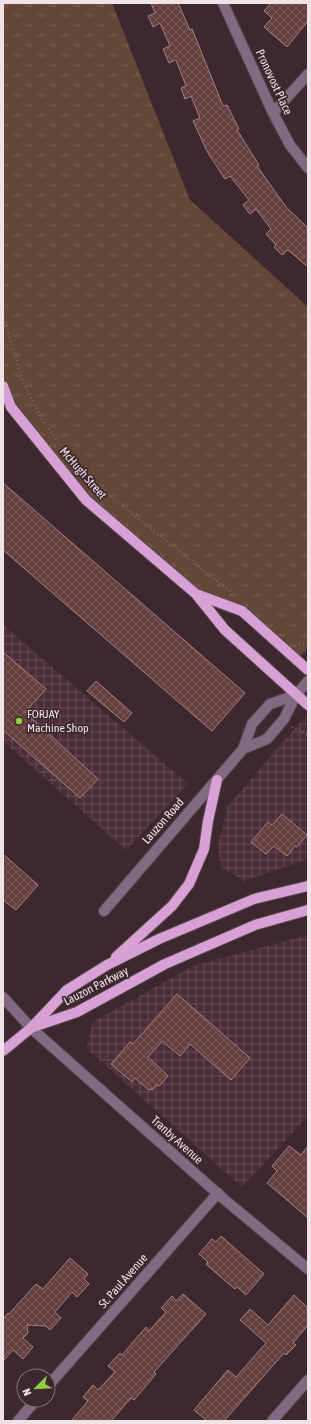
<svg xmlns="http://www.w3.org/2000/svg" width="311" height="1424" font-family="'Asap Condensed',sans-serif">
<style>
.industrial{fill:url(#industrial-grid)}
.grass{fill:url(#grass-tufts)}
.building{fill:url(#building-cross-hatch);stroke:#9f8281}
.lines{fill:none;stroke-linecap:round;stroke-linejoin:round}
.minor-casing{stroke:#5b464d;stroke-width:12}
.major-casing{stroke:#5b464d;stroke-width:12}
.path{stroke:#77646b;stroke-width:2.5;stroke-dasharray:1 3;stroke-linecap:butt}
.minor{stroke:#846983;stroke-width:10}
.major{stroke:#d8a1d6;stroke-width:10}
.poi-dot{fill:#91cd3f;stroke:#3e2830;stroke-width:1.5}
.labels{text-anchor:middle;stroke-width:3.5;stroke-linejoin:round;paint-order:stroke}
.street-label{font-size:12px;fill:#f1e2e7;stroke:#3e2830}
.poi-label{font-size:12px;fill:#f1e2e7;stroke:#3e2830;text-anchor:start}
</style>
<defs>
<pattern id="industrial-grid" width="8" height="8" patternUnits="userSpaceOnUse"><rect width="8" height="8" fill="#4b2e39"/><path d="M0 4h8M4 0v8" fill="none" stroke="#654c56"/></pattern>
<pattern id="grass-tufts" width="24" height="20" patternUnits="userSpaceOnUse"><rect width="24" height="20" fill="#644737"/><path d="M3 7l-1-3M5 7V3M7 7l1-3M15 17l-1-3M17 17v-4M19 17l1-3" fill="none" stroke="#7b6154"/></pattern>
<pattern id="building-cross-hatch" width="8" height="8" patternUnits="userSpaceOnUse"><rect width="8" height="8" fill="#653f3e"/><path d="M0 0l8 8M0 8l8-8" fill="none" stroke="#7c5a5a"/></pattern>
</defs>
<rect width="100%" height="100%" fill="#3e2830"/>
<!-- industrial -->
<path class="industrial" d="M3 625 188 784 126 850 3 741Z
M308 713V859L244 881 221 867 218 845 228 806Z
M308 935V1116L242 1187 86 1048 93 1022 193 966Z"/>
<!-- grass -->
<path class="grass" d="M3 3H112L190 200 308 307V647L297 660 242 611 196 594 86 500 11 407 3 386Z"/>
<!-- building -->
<path class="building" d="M151 3H178L190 30 192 29 223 106 227 105 239 129 237 130 259 165 257 166 286 207 308 228V267L288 250 282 255 274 247 276 245 266 234 271 229 256 209 250 214 243 205 249 200 230 176 225 179 208 153 193 121 200 118 191 96 185 99 181 88 186 86 176 60 169 63 163 49 170 46 160 23 153 27 148 16 155 13Z
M271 3H308V21L287 47 264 27 272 18 264 11Z
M3 483 245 693 212 731 3 550Z
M3 652 46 689 25 712 98 779 80 798 3 730Z
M96 681 132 713 124 722 87 691Z
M282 814 307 835 297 847 295 846 287 856 274 846 266 854 251 842 268 822 272 825Z
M3 854 38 885 16 910 3 900Z
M177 994 250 1058 231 1080 190 1044 180 1056 162 1041 148 1057 168 1076 159 1086 157 1085 152 1090 151 1089 149 1090 135 1078 132 1082 111 1064 130 1042 133 1044Z
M289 1146 301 1155 308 1146V1218L267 1183 277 1171 272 1166Z
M221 1236 264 1274 246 1295 237 1287 235 1289 216 1273 206 1264 208 1262 199 1254 212 1239 216 1242Z
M70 1258 88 1274 84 1279 89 1284 77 1297 72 1292 55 1312 61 1318 50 1330 46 1326 27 1325 28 1333 23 1338 33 1347 23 1359 13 1350 3 1361V1319L8 1313 9 1314 36 1284 43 1289Z
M183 1294 206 1314 154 1372 156 1374 134 1400 131 1398 111 1421H71L88 1401 83 1397 93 1385 98 1390 115 1372 108 1366 120 1353 122 1355 146 1327 149 1331 166 1312 161 1308 172 1296 176 1301Z
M294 1295 308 1308V1325L293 1343 296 1345 286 1355 284 1353 224 1421H207L194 1410 228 1370 236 1377 266 1343 240 1320 250 1309 268 1325Z"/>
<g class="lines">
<!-- minor casing -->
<g class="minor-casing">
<path id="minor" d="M223 3 273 113 290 145 308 168
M273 113 308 74
M243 749 267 739 284 719 296 695 308 681
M104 911 243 749 252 724 270 704 296 695
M3 997 31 1028 225 1200 308 1269
M48 1386 218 1193
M18 1421 36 1400
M272 1421 308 1380"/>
</g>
<!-- major casing -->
<g class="major-casing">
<path id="major" d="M3 386 11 407 86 500 196 594 225 630 308 705
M196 594 242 611 308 670
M116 957 172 906 189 884 204 849 208 821 217 780
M33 1027 77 1012 165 964 255 925 308 910
M3 1051 31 1028 67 990 107 965 159 939 254 899 308 886"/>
</g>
<!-- path -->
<path class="path" d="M3 314 22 380 43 422 76 464 105 492 232 593
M299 644 308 645
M304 651 308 647
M292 727 293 728 301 730 308 736"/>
<!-- minor -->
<use href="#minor" class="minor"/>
<!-- major -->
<use href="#major" class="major"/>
</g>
<!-- markers -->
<circle class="poi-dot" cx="19" cy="721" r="4"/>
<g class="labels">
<!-- street labels -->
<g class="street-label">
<text transform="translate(274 82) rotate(65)" y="4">Pronovost Place</text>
<text transform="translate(83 473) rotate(49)" y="4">McHugh Street</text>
<text transform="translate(163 821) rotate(-49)" y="4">Lauzon Road</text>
<text transform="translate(96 986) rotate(-27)" y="4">Lauzon Parkway</text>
<text transform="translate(177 1140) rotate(42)" y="4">Tranby Avenue</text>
<text transform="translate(123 1281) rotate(-49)" y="4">St. Paul Avenue</text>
</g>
<!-- poi labels -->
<g class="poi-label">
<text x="27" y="718">FORJAY<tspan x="27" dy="14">Machine Shop</tspan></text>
</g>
</g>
<!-- border -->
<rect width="311" height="1424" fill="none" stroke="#f1e2e7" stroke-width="8"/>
<!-- north arrow -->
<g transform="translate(36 1388) rotate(246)"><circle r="19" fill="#3e2830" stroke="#867279"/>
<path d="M0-3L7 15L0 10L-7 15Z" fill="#91cd3f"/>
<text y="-6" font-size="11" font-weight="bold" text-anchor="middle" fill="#f1e2e7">N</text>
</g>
</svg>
